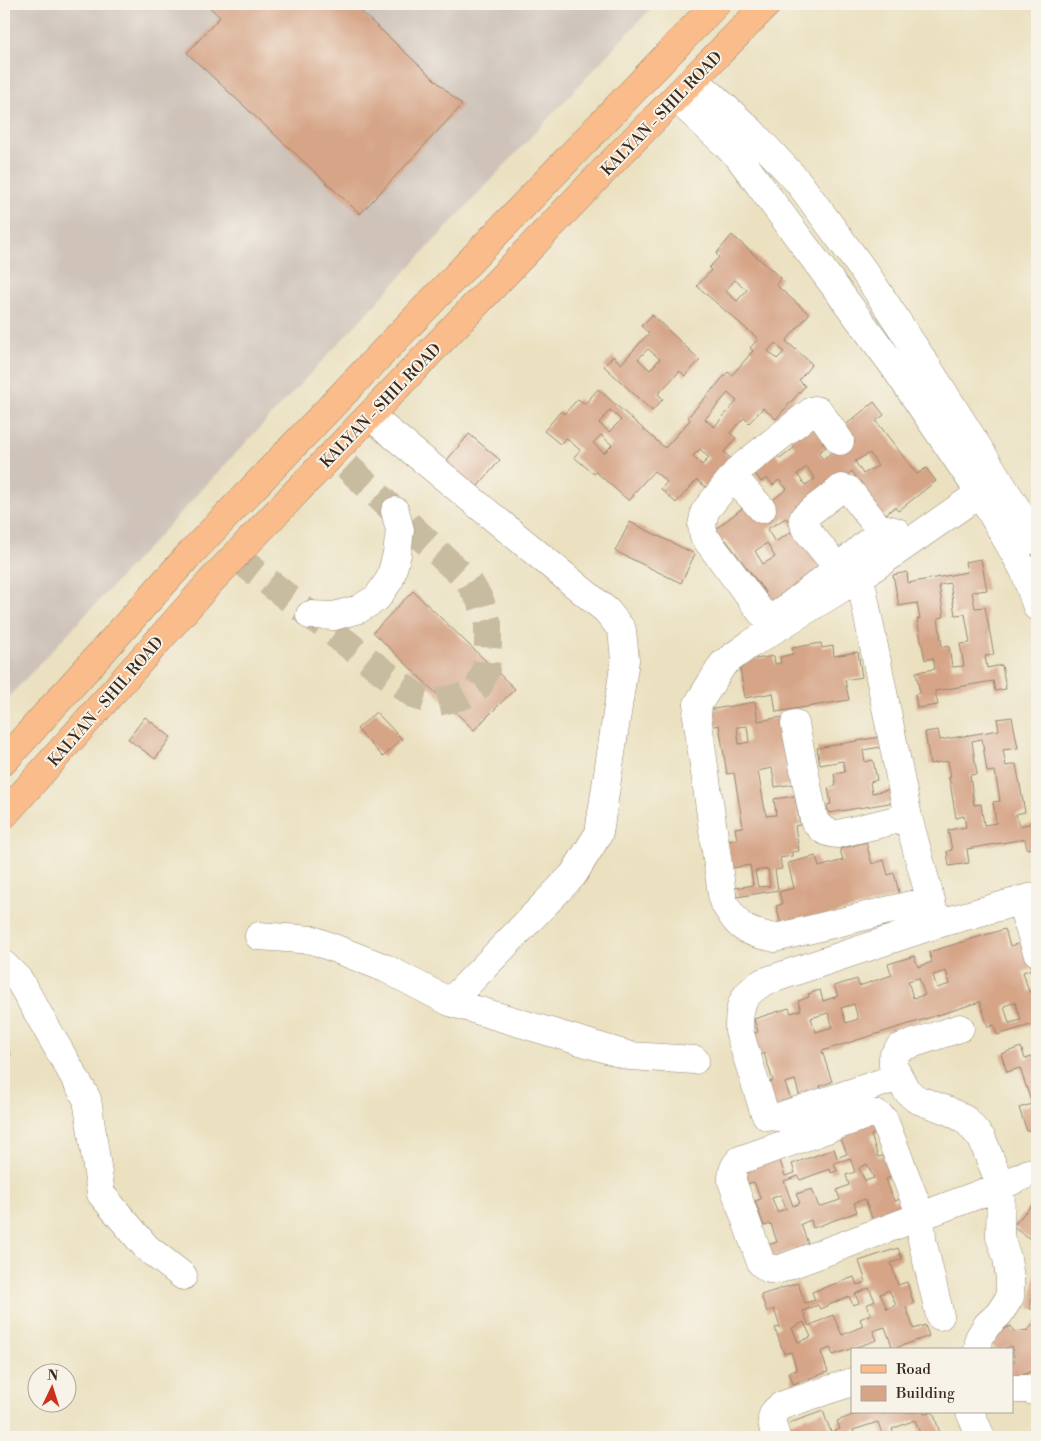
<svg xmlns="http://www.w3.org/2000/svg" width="1041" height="1441" font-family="'Libre Bodoni',serif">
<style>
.industrial{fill:#cec2b9}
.building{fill:#d6a487;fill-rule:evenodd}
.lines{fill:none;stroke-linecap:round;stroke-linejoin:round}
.minor-tunnel{stroke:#c8bca0;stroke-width:28;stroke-dasharray:28 14;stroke-linecap:butt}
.minor-casing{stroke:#938670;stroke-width:29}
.major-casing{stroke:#938670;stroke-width:29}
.minor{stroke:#fff;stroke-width:28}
.major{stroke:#fabc8b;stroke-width:28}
.labels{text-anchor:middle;stroke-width:4;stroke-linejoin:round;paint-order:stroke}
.street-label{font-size:16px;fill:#3b2a1e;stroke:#f7f3e8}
</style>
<rect width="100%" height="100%" fill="#f7f3e8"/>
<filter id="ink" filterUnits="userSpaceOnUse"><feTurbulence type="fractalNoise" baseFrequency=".02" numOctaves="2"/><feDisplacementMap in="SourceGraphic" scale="10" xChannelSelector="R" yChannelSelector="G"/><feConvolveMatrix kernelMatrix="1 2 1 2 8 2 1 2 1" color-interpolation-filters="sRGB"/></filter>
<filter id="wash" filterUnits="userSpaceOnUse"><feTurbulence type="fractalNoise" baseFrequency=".0096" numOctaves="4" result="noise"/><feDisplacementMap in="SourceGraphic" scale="20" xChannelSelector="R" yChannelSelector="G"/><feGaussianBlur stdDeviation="1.12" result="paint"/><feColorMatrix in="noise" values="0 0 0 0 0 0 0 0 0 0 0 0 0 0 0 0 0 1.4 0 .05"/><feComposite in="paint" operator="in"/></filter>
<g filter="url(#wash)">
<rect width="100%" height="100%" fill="#ebe1c1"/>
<!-- industrial -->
<path class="industrial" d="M4 4H655L4 702Z"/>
<g id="blocks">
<!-- building -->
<path class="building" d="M206 4H353L462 105 360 214 187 53 220 17Z
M732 235 781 278 776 285 809 314 786 341 812 364 799 380 805 386 776 419 763 408 749 423 744 418 730 433 736 438 724 452 732 460 707 488 697 480 676 503 661 489 667 482 654 471 633 494 634 495 629 501 596 472 594 474 574 457 580 450 566 438 560 444 544 431 561 411 564 414 578 399 585 404 598 389 665 448 690 420 688 417 728 372 732 375 753 351 750 348 758 339 697 286 711 270 709 268 719 257 716 254ZM735 280 747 290 737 301 725 291ZM775 343 784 352 777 359 768 351ZM728 393 737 401 714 427 705 419ZM610 410 621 420 609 432 599 423ZM601 435 612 445 604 453 593 443ZM700 449 709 458 702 465 693 456Z
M652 315 700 360 685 376 680 371 658 394 663 399 652 411 604 366 613 356 621 364 649 333 641 326ZM648 349 660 359 650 370 638 359Z
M874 402 884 415 876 421 917 474 926 468 936 481 898 511 895 507 878 520 872 503 852 471 793 518 831 568 773 612 760 598 766 593 726 540 720 542 712 532 750 502 764 507 787 489 779 480 773 485 767 478 761 482 754 472 775 453 780 459 795 447 790 441 812 418 827 437 822 442 826 447 818 453 823 459 847 441 851 446 855 443 846 433 838 431ZM870 453 878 466 863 474 855 461ZM807 467 815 479 805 485 797 474ZM786 518 794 530 775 542 767 529ZM767 543 775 557 763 564 755 551Z
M469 434 500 460 473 492 442 466Z
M630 522 695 554 681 583 615 551Z
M981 559 987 590 972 592 975 608 985 607 994 655 985 656 987 668 1002 665 1006 689 995 691 993 681 935 691 938 705 917 708 915 694 920 693 916 672 935 669 933 658 925 660 917 619H920L917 603 899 606 893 575 907 572 908 583 967 572 965 562ZM950 583 955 615 965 614 970 643 960 644 964 666 952 667 949 646 942 647 938 618 944 617 939 585Z
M413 591 515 689 474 730 373 632Z
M821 643 822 648 833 646 834 656 858 652 862 677 845 680 849 700 776 712 773 693 745 698 738 657 756 654V659L774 656 775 664 781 663 780 657 793 654 792 648Z
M755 702 758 721 782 717 794 784 775 787 772 768 758 771 766 816 776 815 774 799 795 796 800 825 795 826 799 851 792 852V856L780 858 782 869 775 870 778 890 737 897 735 888 753 885 750 865 732 868 727 841 737 840 735 828 743 827 734 773 727 774 719 725 704 728 702 711ZM747 726 749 742 739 744 737 727ZM768 869 770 886 758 887 755 871Z
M376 712 402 739 383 757 357 729Z
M145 717 171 737 155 759 128 739Z
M1012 717 1018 748 1003 750 1006 766 1016 764 1025 812 1016 814 1019 826 1034 823 1037 847 1027 849 1025 839 967 849 969 863 949 866 947 851 952 850 948 830 966 827 964 816 956 818 949 777H951L948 761 930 764 925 732 938 730 940 740 999 730 997 719ZM982 739 987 772 995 771 1000 801 993 802 996 823 984 825 981 804 974 805 970 775 977 774 972 741Z
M879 737 881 747 863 750 865 762 873 760 877 780 870 782 872 793 893 789 895 802 829 813 827 805 831 804 828 788 836 786 834 774 845 772 843 761 820 765 817 748Z
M866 842 872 864 884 860 888 875 894 873 900 896 782 928 776 906 782 904 779 892 794 888 788 863 816 856 819 867 843 860 840 849Z
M1005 929 1010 946 1023 942 1032 969 1023 972 1029 992 1037 989V1023L997 1035 994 1025 988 1027 980 1002 822 1051 832 1082 820 1086 824 1100 774 1115 764 1083 773 1081 764 1053 756 1056 749 1035 758 1032 754 1019 789 1008 791 1013 801 1010 798 1001 809 997 808 994 820 990 823 1001 838 996 834 986 857 979 859 986 892 975 888 964 914 956 918 967 932 962 929 952ZM946 971 950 984 937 988 933 975ZM919 978 925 995 913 998 908 981ZM1015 1002 1021 1020 1009 1023 1004 1006ZM854 1004 858 1019 846 1023 841 1008ZM828 1013 833 1027 816 1032 811 1018ZM795 1080 800 1098 791 1100 785 1083Z
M1021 1047 1025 1059 1037 1055V1127L1027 1131 1019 1108 1032 1104 1020 1068 1007 1072 1001 1054Z
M4 1051 11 1054 4 1071Z
M878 1120 882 1131 871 1135 878 1157 887 1155 894 1176 886 1179 894 1201 905 1198 910 1209 873 1221 865 1199 854 1203 857 1212 813 1228 811 1220 801 1224 808 1244 772 1257 768 1245 777 1242 771 1224 764 1226 755 1201 761 1199 754 1182 746 1184 740 1168 778 1155 785 1176 795 1173 792 1164 834 1149 837 1158 847 1154 839 1134ZM850 1158 855 1172 846 1175 849 1185 837 1190 840 1200 819 1207 812 1189 796 1194 800 1203 793 1206 784 1181 798 1176 800 1180 830 1169 831 1173 837 1171 834 1163ZM867 1164 874 1178 865 1181 859 1168ZM781 1195 786 1209 777 1212 772 1198Z
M1037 1199V1244L1013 1226Z
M898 1248 902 1259 891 1263 898 1285 907 1282 914 1304 906 1307 914 1329 925 1325 929 1336 893 1349 885 1327 873 1331 877 1340 833 1355 830 1348 821 1352 828 1372 793 1384 789 1372 797 1370 791 1352 784 1354 775 1328 780 1327 774 1309 767 1312 761 1295 798 1283 805 1303 815 1300 812 1292 854 1277 857 1285 866 1282 859 1261ZM869 1288 875 1301 866 1305 871 1314 860 1319 863 1326 842 1335 833 1315 809 1326 803 1311 818 1305 820 1309 849 1296 853 1305 859 1303 855 1294ZM889 1290 896 1305 887 1309 880 1294ZM804 1322 811 1337 798 1342 792 1328Z
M1036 1268H1037V1309H1030Z
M1037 1320V1369L1012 1379V1362L1015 1361 1011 1346 1000 1350H994L989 1335 1011 1326 1014 1332 1028 1330Z
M823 1411 831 1432 840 1429 837 1421 861 1412H882L883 1414 888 1412H923L924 1414 933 1412 940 1433 931 1436 932 1437H909L920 1433 915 1420 892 1429 895 1437H883L878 1422 853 1430 855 1437H846L844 1433 834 1437H788L784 1425Z"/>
</g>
</g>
<g filter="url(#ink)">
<use href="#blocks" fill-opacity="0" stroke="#938670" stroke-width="1"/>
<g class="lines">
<!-- minor-tunnel -->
<path class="minor-tunnel" d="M235 556 382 671 416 696 438 702 463 696 479 686 486 669 488 645V624L480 600 469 582 333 453"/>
<!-- minor casing -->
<g class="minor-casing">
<path id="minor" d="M694 79 750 130 799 183 866 274 930 371 1037 541
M676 98 738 156 893 365 980 493 1024 570 1037 607
M370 416 607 611 622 630 625 660 599 833 573 875 450 1002
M840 441 819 411 815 410 812 411 739 469 705 511 702 526 704 536 761 612C767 616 773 617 779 614L838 568 881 531 887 529 897 532 905 545
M733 477 762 509
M838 568 805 528 803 519 805 516 839 490 842 488 849 490 881 531
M860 577 749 645 723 664 698 704 697 716 723 901C740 930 744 931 775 938L931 900
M310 615 334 616 359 609 377 598 390 579 397 554 400 530 395 511
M795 724 814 820C821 830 826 833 838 834L908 817
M1020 900 1037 952
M937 924 1037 896
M259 936 313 940 385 968 450 1002 630 1056 695 1060
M4 965 19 980 87 1099 101 1194 147 1248 183 1276
M960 1028 899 1048 893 1057V1066L906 1090 916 1099 949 1111 966 1120 982 1139 1001 1186 1000 1237 1007 1258 1010 1278V1297L999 1314 987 1325 979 1338 978 1350
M899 1077 778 1117 767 1116 764 1111 739 1031C739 1019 739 1005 747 995 751 990 758 986 763 982L937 924 908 817 860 577 980 493
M940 1316 922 1240 921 1216 884 1120C880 1115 876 1113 869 1114L740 1160C733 1167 732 1172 732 1181L761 1263 769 1269H780L1001 1186 1029 1173 1037 1172
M1012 1389H1026L1037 1392
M970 1412 981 1437
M776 1437C772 1423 767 1414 783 1405L852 1382"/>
</g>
<!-- major casing -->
<g class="major-casing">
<path id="major" d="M4 761 188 556 716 4
M4 815 212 580 615 159 767 4"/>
</g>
<!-- minor -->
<use href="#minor" class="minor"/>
<!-- major -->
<use href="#major" class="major"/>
</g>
</g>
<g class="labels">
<!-- street labels -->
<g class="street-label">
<text transform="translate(661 113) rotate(-46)" y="6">KALYAN - SHIL ROAD</text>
<text transform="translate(380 405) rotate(-46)" y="6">KALYAN - SHIL ROAD</text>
<text transform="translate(105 701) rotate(-49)" y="6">KALYAN - SHIL ROAD</text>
</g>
</g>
<!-- margin -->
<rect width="1041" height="1441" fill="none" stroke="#f7f3e8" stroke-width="20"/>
<!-- legend -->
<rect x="851" y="1348" width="162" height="65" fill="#f7f3e8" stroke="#aca397"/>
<rect x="861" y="1365" width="25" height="8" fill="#fabc8b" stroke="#aca397"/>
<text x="896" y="1374" font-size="15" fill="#3b2a1e">Road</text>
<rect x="861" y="1386" width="25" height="15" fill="#d6a487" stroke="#aca397"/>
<text x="896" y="1398" font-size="15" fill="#3b2a1e">Building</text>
<!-- north arrow -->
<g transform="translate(52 1388) rotate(4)"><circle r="24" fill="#f7f3e8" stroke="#aca397"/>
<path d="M0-4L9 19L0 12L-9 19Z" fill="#c8321e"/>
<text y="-8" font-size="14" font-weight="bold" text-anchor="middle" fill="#3b2a1e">N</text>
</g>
</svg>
